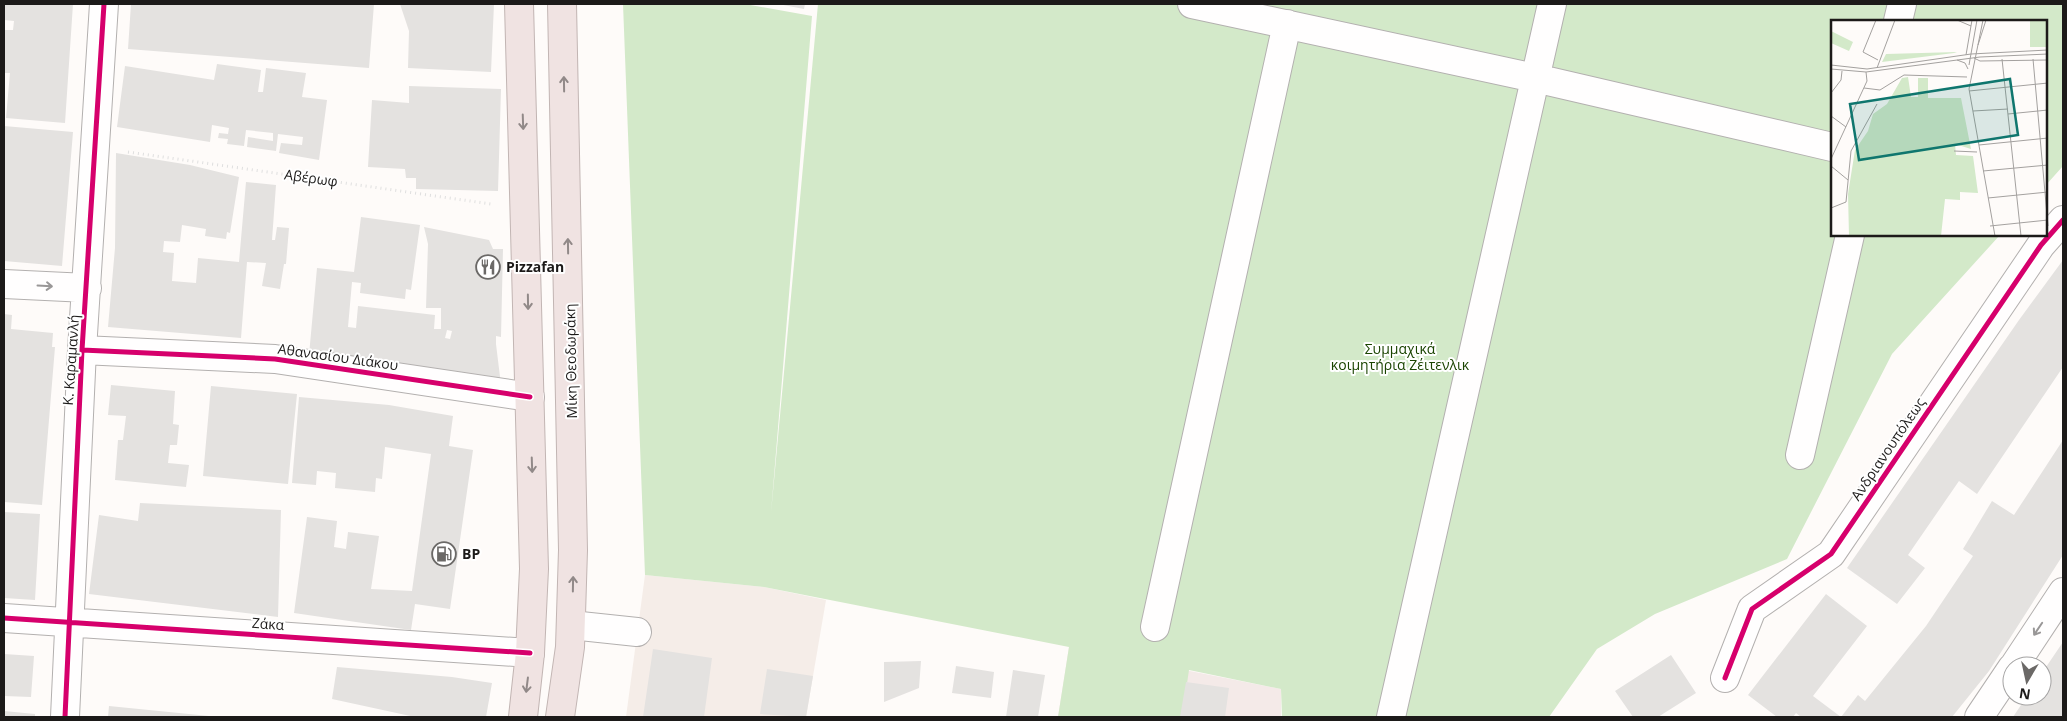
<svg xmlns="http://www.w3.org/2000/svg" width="2067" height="721" font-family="'Open Sans',sans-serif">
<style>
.built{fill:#f5ede8}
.industrial{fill:#f4eae8}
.green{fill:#d3e9c9}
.building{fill:#e4e2e0;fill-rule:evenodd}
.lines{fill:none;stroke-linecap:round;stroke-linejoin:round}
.minor-casing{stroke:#b3b0af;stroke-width:30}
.highway-casing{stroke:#c2b5b3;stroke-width:30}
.path{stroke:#dfdfdf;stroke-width:3;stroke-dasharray:1 4;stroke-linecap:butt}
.minor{stroke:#fffefe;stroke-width:28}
.highway{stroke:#f0e3e2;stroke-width:28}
.cycleway-casing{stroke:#fff;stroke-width:8}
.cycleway{stroke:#d6006c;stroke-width:5}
.oneway{stroke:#918988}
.oneway2{stroke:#999797}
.labels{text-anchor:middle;stroke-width:4;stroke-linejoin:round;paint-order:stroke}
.street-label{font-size:14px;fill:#1c1a19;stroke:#fff}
.poi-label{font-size:14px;font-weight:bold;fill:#1c1a19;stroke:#fff;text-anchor:start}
.park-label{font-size:14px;fill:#1a4400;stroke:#fff}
.inset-road{fill:none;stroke:#a4a19f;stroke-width:1}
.view{fill:#0f766e;fill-opacity:0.15;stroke:#0f766e;stroke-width:2.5}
.inset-edge{fill:none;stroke:#1c1a19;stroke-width:2.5}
</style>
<rect width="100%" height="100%" fill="#fefbf9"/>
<!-- built -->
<path class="built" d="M645 575 764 587 826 600 806 717H626Z"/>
<!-- industrial -->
<path class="industrial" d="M1069 647 1281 689V717H1058Z"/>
<!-- green -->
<path class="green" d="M623 4H745L812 16 771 513 818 4H2063V166L2046 185V21H1832V235H2000L1892 354 1787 559 1655 614 1597 649 1549 717H1282L1281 689 1189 670 1182 717H1058L1069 647 764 587 645 575Z"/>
<!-- building -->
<path class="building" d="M4 4H73L65 123 6 118 10 73H4V30H13L14 21 4 20Z
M131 4H374L369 68 128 49Z
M400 4H494L491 72 408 68 409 31Z
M778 4H805L804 9Z
M217 64 261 70 258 92H263L266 68 306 73 302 97 327 100 319 160 279 153 281 143 302 145 303 137 278 134 276 151 247 147 248 137 273 141V133L246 130 244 146 227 144 228 139 218 138 219 133 228 134 229 128 212 125 210 142 117 127 125 66 214 80Z
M409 86 501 89 498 191 416 189V178H406L405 169 368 167 372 100 409 103Z
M4 126 73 132 62 266 4 261Z
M116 153 190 165 239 177 230 233 227 232 226 239 205 236 206 229 182 225 180 242 164 241 163 252 174 253 172 281 196 283 198 258 239 262 246 182 276 185 272 240H275L277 227 289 228 286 264H284L280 289 262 286 266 263 247 262 241 338 108 327 115 248Z
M361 217 420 225 411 290 406 289 405 299 360 293 361 283 352 282 348 327 356 328 358 306 435 315 434 329H441V308H426L428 244 424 227 489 240 493 249H503L501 337 496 336V344L501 385 309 355 317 268 354 272ZM447 330 452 331 450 339 445 338Z
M2063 260V367L1977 494 1959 481 1908 555 1925 568 1897 604 1847 568 2019 320Z
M4 314 12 315 11 329 53 333 52 347H55L42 505 4 502Z
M111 385 175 391 173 424 179 425 177 445H170L168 463 189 465 186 487 115 480 118 440H123L126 416 108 415Z
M211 386 297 394 288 484 203 476Z
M299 397 389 405 453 416 449 446 473 450 450 609 415 604 411 630 294 613 307 517 337 521 334 547 346 549 348 532 379 536 371 589 412 591 431 454 385 447 382 479 376 478 375 492 335 488 336 473 317 471 316 485 292 483Z
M2063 440V555L1989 671 1952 717H1801L1796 713 1793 717H1777L1748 695 1826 594 1867 626 1813 696 1841 717 1858 695 1865 701 1926 626 1973 556 1963 549 1992 501 2014 515Z
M140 503 281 510 278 617 89 594 99 515 138 521Z
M4 512 40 514 35 600 4 598Z
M2063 642V717H2013L2027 696H2042V673Z
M653 649 712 658 704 717H643Z
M4 654 34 656 31 697 4 696Z
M1671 655 1696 693 1658 717H1633L1615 691Z
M921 661 919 688 884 702V662Z
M956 666 994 672 991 698 952 693Z
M337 667 452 677 492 683 486 717H415L332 699Z
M767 669 813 676 806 717 760 714Z
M1013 670 1045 675 1038 717H1006Z
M1186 682 1229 688 1225 717H1180Z
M109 706 209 716V717H108Z
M4 711 35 714V717H4Z"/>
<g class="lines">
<!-- minor casing -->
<g class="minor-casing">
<path id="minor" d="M1192 4 1535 78 1832 147
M1898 21 1902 4
M4 284 87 288
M82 350 275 359 530 397
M1800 455 1850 235
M4 618 530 653
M571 625 637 632
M1155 627 1287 24
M2014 666 2063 592
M1725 678 1752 609 1831 554 2041 245 2063 220
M65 717 82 350 104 4
M1391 717 1552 4
M1979 717 2012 668"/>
</g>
<!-- highway casing -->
<g class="highway-casing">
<path id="highway" d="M519 4 534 569 530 653 523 717
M560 717 570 647 573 550 562 4"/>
</g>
<!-- path -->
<path class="path" d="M128 152 491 204"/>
<!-- minor -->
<use href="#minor" class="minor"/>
<!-- highway -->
<use href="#highway" class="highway"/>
<!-- cycleway casing -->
<g class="cycleway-casing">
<path id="cycleway" d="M82 350 275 359 530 397
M4 618 530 653
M1725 678 1752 609 1831 554 2041 245 2063 220
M65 717 82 350 104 4"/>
</g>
<!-- cycleway -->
<use href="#cycleway" class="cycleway"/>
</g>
<!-- one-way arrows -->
<defs><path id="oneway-shaft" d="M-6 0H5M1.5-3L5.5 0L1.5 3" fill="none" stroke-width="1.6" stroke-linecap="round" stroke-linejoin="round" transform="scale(1.25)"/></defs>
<g class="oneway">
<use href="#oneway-shaft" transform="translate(564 84) rotate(-91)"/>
<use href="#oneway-shaft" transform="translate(523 122) rotate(88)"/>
<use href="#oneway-shaft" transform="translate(568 246) rotate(-91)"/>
<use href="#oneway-shaft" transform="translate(528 302) rotate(89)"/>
<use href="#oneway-shaft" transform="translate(532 465) rotate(88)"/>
<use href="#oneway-shaft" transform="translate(573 584) rotate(-89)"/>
<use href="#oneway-shaft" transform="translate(527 685) rotate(97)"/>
</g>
<g class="oneway2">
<use href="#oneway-shaft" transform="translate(45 286) rotate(3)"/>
<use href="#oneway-shaft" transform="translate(2038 629) rotate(124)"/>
</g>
<!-- icons -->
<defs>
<g id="restaurant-ring" transform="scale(1.25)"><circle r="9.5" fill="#fff" stroke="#6b6967" stroke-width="1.5"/><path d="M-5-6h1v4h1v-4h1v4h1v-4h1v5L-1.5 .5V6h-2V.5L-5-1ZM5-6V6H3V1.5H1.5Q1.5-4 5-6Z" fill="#6b6967"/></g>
<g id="fuel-ring" transform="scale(1.25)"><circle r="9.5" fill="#fff" stroke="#6b6967" stroke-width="1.5"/><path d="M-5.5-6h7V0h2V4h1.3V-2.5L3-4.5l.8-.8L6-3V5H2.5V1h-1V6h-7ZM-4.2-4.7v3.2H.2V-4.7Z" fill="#6b6967"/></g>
</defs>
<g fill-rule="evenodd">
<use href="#restaurant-ring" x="488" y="267"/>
<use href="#fuel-ring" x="444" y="554"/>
</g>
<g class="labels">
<!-- street labels -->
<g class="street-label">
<text transform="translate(311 178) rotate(8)" y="5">Αβέρωφ</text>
<text transform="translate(338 357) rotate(8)" y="5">Αθανασίου Διάκου</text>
<text transform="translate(71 360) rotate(-86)" y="5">Κ. Καραμανλή</text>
<text transform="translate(571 361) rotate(-91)" y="5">Μίκη Θεοδωράκη</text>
<text transform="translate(1888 449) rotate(-56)" y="5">Ανδριανουπόλεως</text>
<text transform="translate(268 624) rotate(4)" y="5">Ζάκα</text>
</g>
<!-- poi labels -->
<g class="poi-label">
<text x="506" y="272">Pizzafan</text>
<text x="462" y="559">BP</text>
</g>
<!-- park labels -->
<g class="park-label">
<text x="1400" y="354">Συμμαχικά<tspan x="1400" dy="16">κοιμητήρια Ζέιτενλικ</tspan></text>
</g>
</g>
<!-- overview -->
<g transform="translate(1831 20)">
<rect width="216" height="216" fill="#fefbf9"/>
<path d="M199 0H216V27H199ZM0 11 22 22 18 31 0 23ZM126 32 123 33 51 42 55 34ZM77 57 80 77H87V58H97V78H130L140 129 124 124 125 135 142 136 147 173 129 172V180L114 179 110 216H18L17 174 24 130 37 111 42 94 56 84 71 58Z" fill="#d3e9c9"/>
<path class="inset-road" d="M45 0 32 32 47 40M126 0 140 6M152 0 138 69 164 216M147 25 155 0M135 35 141 0M143 38 149 41 217 40M171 39 190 216M202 39 217 206M126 40 134 43 137 49M0 45 36 49 140 34 217 30M138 45 146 0M46 48 64 0M0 49 35 52 149 37 217 34M33 68 49 70 73 55 136 57M138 71 217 63M0 73 10 60 11 51M142 91 177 89M177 94 217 90M0 96 15 107M148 125 217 118M123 131 146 132M0 139 36 61 35 52M0 146 17 160M152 151 217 145M157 178 217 172M0 188 15 182 20 131 46 84M159 206 217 200"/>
<path class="view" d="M179 59 187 115 28 140 19 84Z"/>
<rect width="216" height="216" class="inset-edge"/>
</g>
<!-- border -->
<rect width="2067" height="721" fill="none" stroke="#1c1a19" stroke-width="10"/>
<!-- north arrow -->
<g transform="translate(2027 681) rotate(189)"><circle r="24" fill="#ffffff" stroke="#a4a3a3"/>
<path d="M0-4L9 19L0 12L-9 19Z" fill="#6b6967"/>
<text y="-8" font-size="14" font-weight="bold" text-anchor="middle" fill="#1c1a19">N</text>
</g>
</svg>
